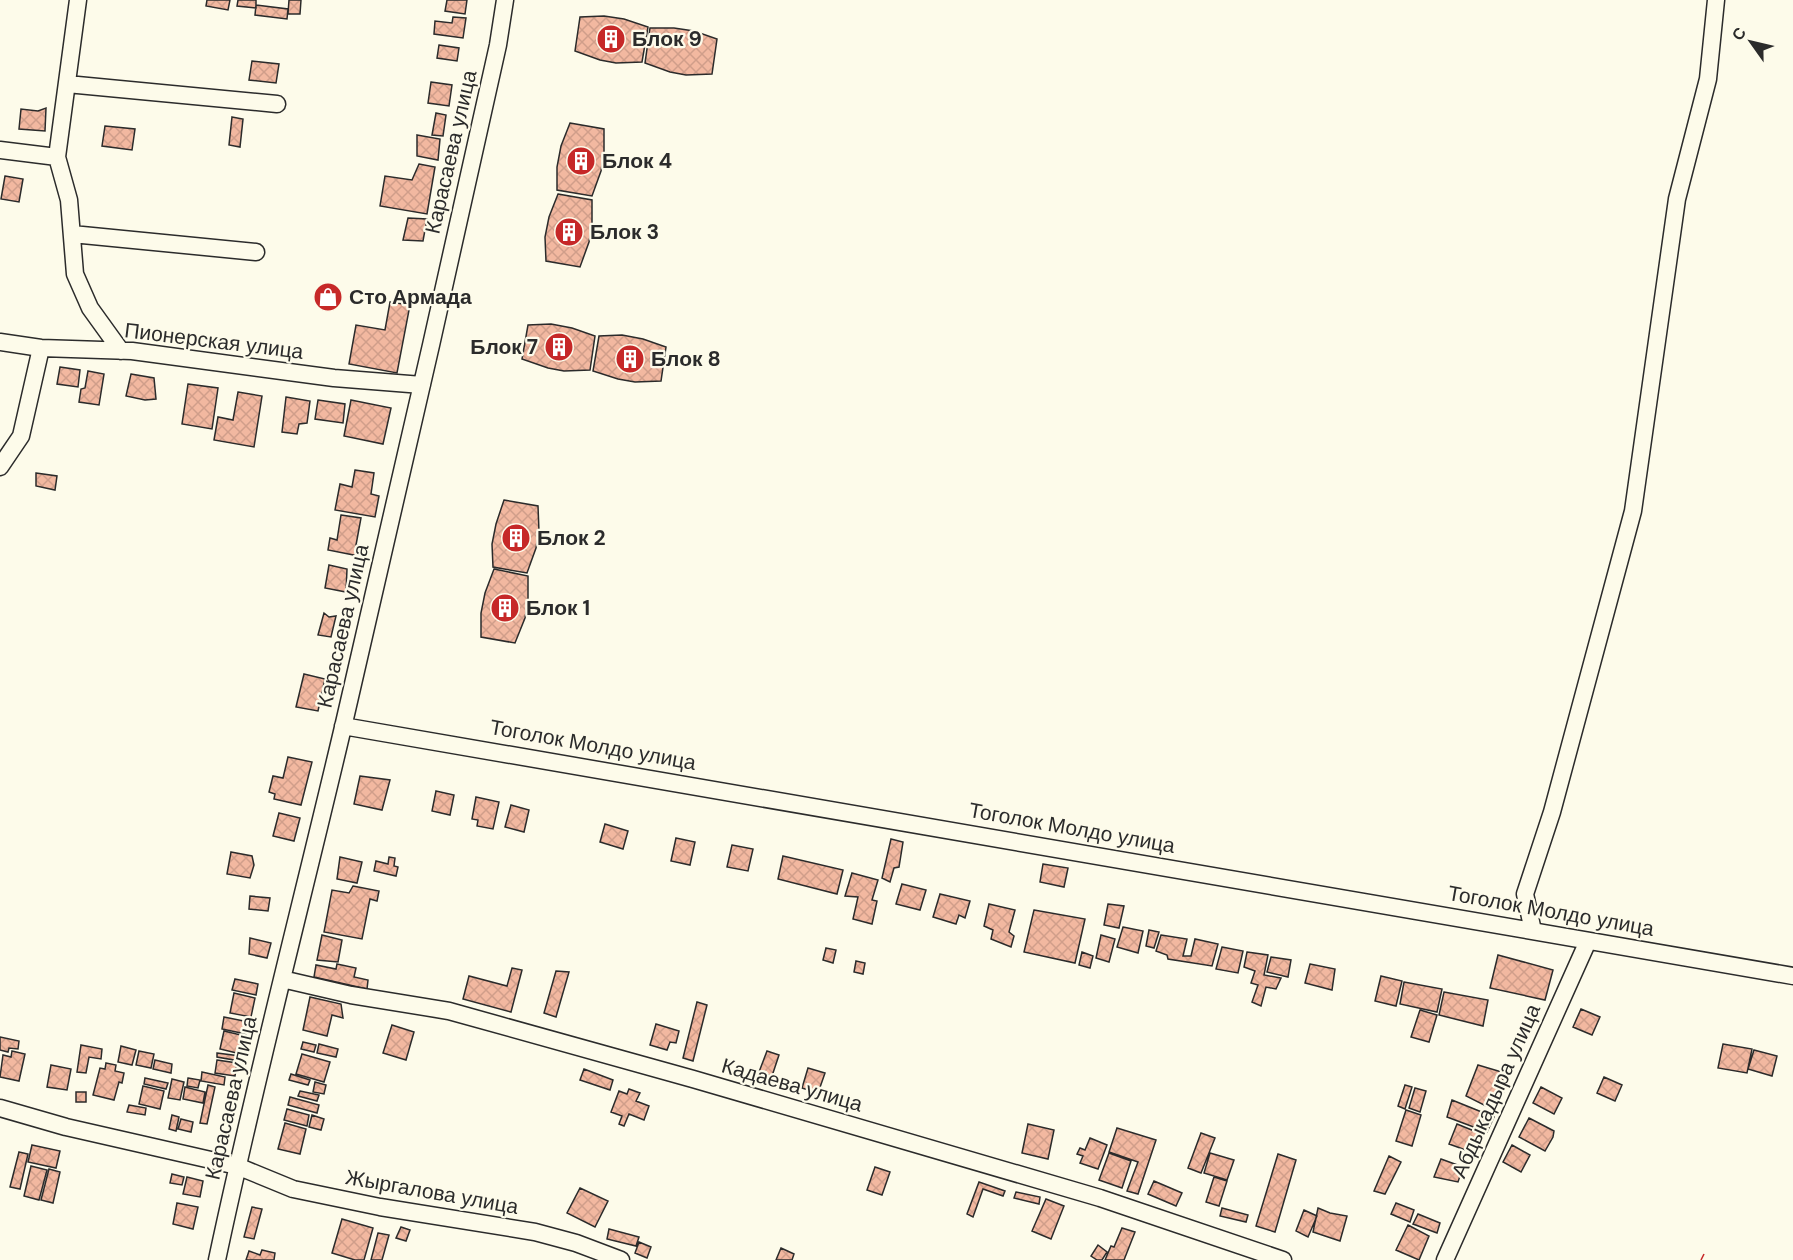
<svg xmlns="http://www.w3.org/2000/svg" width="1793" height="1260" font-family="'DM Sans',sans-serif">
<style>
.building{fill:url(#building-cross-hatch);stroke:#2b2b2b;stroke-width:1.5}
.lines{fill:none;stroke-linecap:round;stroke-linejoin:round}
.minor-casing{stroke:#2b2b2b;stroke-width:19}
.minor{stroke:#fdfbea;stroke-width:16}
.power{stroke:#c62828;stroke-width:1.5;stroke-dasharray:21 4.5 3 4.5;stroke-linecap:butt}
.labels{text-anchor:middle;stroke-width:4.5;stroke-linejoin:round;paint-order:stroke}
.poi-label{font-size:21px;font-weight:bold;fill:#2b2b2b;stroke:#fdfbea;text-anchor:start}
.street-label{font-size:21px;fill:#2b2b2b;stroke:#fdfbea}
</style>
<defs>
<pattern id="building-cross-hatch" width="8" height="8" patternUnits="userSpaceOnUse" patternTransform="scale(1.5)"><rect width="8" height="8" fill="#f2b8a0"/><path d="M0 0l8 8M0 8l8-8" fill="none" stroke="#d09e8a"/></pattern>
</defs>
<rect width="100%" height="100%" fill="#fdfbea"/>
<!-- building -->
<path class="building" d="M207 0H230L228 10 206 6Z
M238 0H256V8L237 6Z
M289 0H301L300 14H288Z
M447 0H467L465 14 445 11Z
M256 5 288 9 287 19 255 15Z
M604 16 624 19 648 27 642 62 616 63 600 60 575 51 580 17Z
M453 17 466 18 463 38 434 34 435 21 452 23Z
M650 28H674L694 31 717 39 712 74 686 75 670 72 645 63Z
M439 45 459 48 457 61 437 58Z
M252 61 279 64 276 83 249 80Z
M431 82 452 85 449 106 428 103Z
M46 108 45 131 19 129 21 109 38 111Z
M436 113 446 115 443 136 432 135Z
M232 117 243 119 240 147 229 145Z
M570 123 604 129V155L601 171 592 196 557 190V167L561 146Z
M105 126 135 129 132 150 102 146Z
M417 135 440 139 438 160 417 156Z
M419 164 435 167 427 214 380 206 385 176 412 180Z
M5 176 23 179 19 202 1 199Z
M558 194 592 200V226L589 242 580 267 546 261 545 237 549 217Z
M408 218 427 219 423 241 403 240Z
M390 302 410 305 397 373 349 364 356 325 385 330Z
M551 324 572 328 595 336 590 370 564 371 548 368 522 359 528 325Z
M622 335 643 339 666 347 661 381 635 382 618 379 593 371 599 336Z
M60 367 80 370 78 387 57 384Z
M88 371 104 374 99 405 79 402 81 389 85 388Z
M131 374 154 378 156 399 145 400 126 396Z
M188 384 218 388 212 429 182 424Z
M238 392 262 396 254 447 214 440 218 417 233 420Z
M286 397 310 401 307 423 299 424 297 434 282 432Z
M318 400 345 404 343 423 315 419Z
M351 400 391 408 383 444 344 436Z
M355 470 374 473 371 494 379 496 375 517 335 510 340 484 352 487Z
M36 473 57 476 55 490 36 486Z
M504 500 538 506 539 532 536 548 527 573 493 567 492 544 496 524Z
M341 515 361 518 356 545 366 547 364 557 328 550 330 538 337 540Z
M329 565 347 569 346 592 325 588Z
M494 569 528 576V602L525 618 515 643 481 637V613L485 593Z
M324 613 329 617 336 616 331 637 318 635Z
M304 674 325 679 318 711 296 707Z
M288 757 312 762 301 805 274 799 275 794 269 792 273 776 283 778Z
M360 776 390 780 382 810 354 804Z
M436 791 454 795 450 815 432 811Z
M476 797 499 802 493 829 477 826 478 820 472 819Z
M511 805 529 810 524 832 505 827Z
M279 813 300 818 294 841 273 836Z
M605 824 628 831 623 849 600 842Z
M676 838 695 842 690 865 671 861Z
M891 839 903 842 899 867 894 868 890 882 882 878Z
M732 845 753 849 748 871 727 867Z
M231 852 252 856 254 865 250 878 227 874Z
M783 856 843 870 837 894 778 879Z
M340 857 362 862 357 883 337 879Z
M389 857 395 858 394 866 398 867 396 876 374 871 376 861 388 864Z
M1043 864 1068 868 1064 887 1040 882Z
M852 873 878 880 872 900 877 901 872 924 853 919 858 897 845 896Z
M902 884 926 890 920 910 896 904Z
M353 886 379 891 377 901 370 899 362 939 324 932 332 890 349 893Z
M940 894 970 901 965 918 959 915 956 924 933 917Z
M250 896 270 898 268 911 249 909Z
M989 904 1015 910 1009 932 1014 936 1011 947 991 939 993 930 984 926Z
M1108 904 1124 906 1119 928 1104 925Z
M1034 910 1085 919 1075 963 1024 952Z
M1123 927 1143 931 1138 953 1117 947Z
M1149 930 1159 932 1154 948 1146 946Z
M322 935 342 940 338 962 317 960Z
M1101 935 1115 939 1109 962 1096 958Z
M1161 935 1187 939 1183 956H1191L1195 939 1218 944 1212 966 1168 959 1167 955 1156 951Z
M250 938 271 943 267 958 249 954Z
M1222 947 1243 951 1238 973 1216 969Z
M826 948 836 950 833 963 823 960Z
M1082 952 1093 956 1090 968 1079 965Z
M1247 952 1268 955 1264 975 1281 978 1276 989 1266 987 1261 1006 1252 1002 1258 985 1251 983 1255 971 1244 967Z
M1498 955 1553 970 1545 1000 1490 988Z
M1271 957 1291 960 1288 977 1267 972Z
M856 961 865 963 863 974 854 972Z
M337 964 356 968 354 977 368 980 367 989 314 977 316 965 336 969Z
M1310 964 1335 969 1332 990 1305 983Z
M512 968 522 970 511 1012 463 999 469 976 507 986Z
M556 971 569 972 556 1017 544 1013Z
M1381 976 1402 981 1396 1006 1375 1001Z
M235 979 258 984 256 995 232 990Z
M1404 982 1442 989 1437 1012 1400 1004Z
M1444 992 1488 1000 1483 1026 1439 1015Z
M234 993 255 998 251 1017 230 1013Z
M310 997 341 1004 343 1018 332 1015 327 1036 303 1030Z
M697 1002 707 1005 693 1061 683 1058Z
M1581 1009 1600 1017 1592 1035 1573 1027Z
M1420 1010 1437 1015 1429 1042 1411 1037Z
M224 1017 249 1022 246 1034 222 1029Z
M656 1024 679 1031 676 1043 670 1042 667 1050 650 1045Z
M392 1025 414 1032 406 1060 383 1053Z
M224 1031 245 1036 241 1054 220 1049Z
M0 1037 19 1041 18 1049 9 1048 8 1052 0 1050Z
M303 1042 316 1045 314 1052 301 1049Z
M319 1044 338 1049 336 1057 317 1053Z
M1723 1044 1752 1049 1747 1073 1718 1068Z
M81 1045 102 1049 101 1059 89 1057 86 1073 77 1072Z
M121 1046 136 1050 132 1065 118 1062Z
M1754 1050 1777 1056 1772 1076 1748 1069Z
M12 1051 25 1054 19 1081 0 1077 3 1055 11 1057Z
M139 1051 154 1054 151 1068 136 1065Z
M767 1051 779 1055 772 1076 759 1072Z
M217 1053 240 1056V1061L217 1057Z
M302 1054 330 1062 324 1082 296 1074Z
M155 1060 172 1064 171 1073 153 1069Z
M217 1060 237 1063 235 1076 215 1073Z
M106 1063 116 1065 115 1071 124 1073 122 1083 119 1082 114 1100 93 1095 100 1068 105 1069Z
M51 1065 71 1069 67 1090 47 1087Z
M1478 1065 1505 1073 1500 1088 1504 1091 1501 1098 1491 1094 1486 1106 1466 1096Z
M808 1068 825 1073 818 1093 802 1088Z
M584 1069 613 1080 610 1090 580 1080Z
M202 1072 225 1077 224 1085 201 1081Z
M291 1074 310 1080 308 1085 289 1080Z
M1604 1077 1622 1085 1615 1101 1597 1093Z
M145 1078 168 1083 166 1089 144 1084Z
M188 1078 200 1080 198 1088 187 1086Z
M172 1079 184 1082 180 1100 168 1098Z
M315 1082 326 1085 324 1094 313 1092Z
M208 1085 215 1087 207 1124 200 1123Z
M1405 1085 1412 1087 1405 1109 1398 1106Z
M143 1086 164 1091 160 1109 139 1104Z
M185 1087 205 1092 203 1103 183 1099Z
M1541 1087 1562 1098 1554 1114 1533 1103Z
M1415 1088 1426 1091 1420 1112 1409 1108Z
M629 1089 640 1093 636 1101 649 1106 644 1120 629 1114 624 1126 619 1124 622 1116 611 1112 619 1091 627 1094Z
M300 1091 319 1095 317 1101 298 1096Z
M76 1092H86V1102H76Z
M290 1097 319 1105 317 1113 288 1105Z
M1452 1100 1494 1117 1487 1132 1447 1117Z
M129 1105 146 1108 145 1115 127 1112Z
M287 1109 309 1115 307 1126 284 1120Z
M1406 1110 1421 1115 1412 1146 1396 1141Z
M172 1115 179 1117 176 1131 169 1129Z
M312 1115 324 1119 321 1130 309 1127Z
M1529 1118 1554 1131 1553 1137 1545 1151 1519 1137Z
M181 1119 193 1122 191 1132 178 1129Z
M285 1123 306 1129 300 1154 278 1149Z
M1028 1124 1054 1130 1048 1159 1022 1153Z
M1457 1124 1484 1135 1477 1154 1449 1144Z
M1117 1128 1156 1140 1138 1194 1127 1191 1138 1162 1109 1152Z
M1201 1133 1215 1138 1201 1173 1188 1168Z
M1090 1138 1107 1145 1098 1169 1080 1163 1083 1156 1077 1154 1080 1148 1085 1150Z
M32 1145 60 1151 56 1168 28 1162Z
M1512 1145 1530 1155 1521 1172 1503 1162Z
M19 1152 28 1154 20 1189 10 1187Z
M1109 1153 1131 1161 1122 1188 1099 1180Z
M1210 1153 1234 1160 1227 1180 1204 1173Z
M1278 1154 1296 1160 1275 1232 1256 1226Z
M1389 1156 1401 1162 1385 1194 1374 1191Z
M1441 1159 1463 1167 1458 1182 1434 1177Z
M31 1166 47 1170 39 1200 24 1196Z
M875 1167 890 1172 882 1195 867 1190Z
M49 1169 60 1172 53 1203 41 1200Z
M172 1174 184 1177 182 1185 170 1183Z
M187 1177 203 1181 200 1197 183 1194Z
M1214 1177 1227 1181 1219 1206 1206 1202Z
M1154 1181 1182 1193 1176 1206 1148 1194Z
M979 1182 1005 1191 1003 1196 983 1189 973 1217 967 1214Z
M580 1188 608 1201 595 1227 567 1213Z
M1016 1192 1040 1197 1039 1204 1014 1198Z
M1046 1199 1064 1206 1051 1239 1032 1231Z
M177 1203 198 1207 193 1229 173 1224Z
M1396 1203 1414 1210 1410 1222 1391 1214Z
M252 1207 262 1209 254 1239 244 1237Z
M1222 1208 1248 1215 1246 1222 1220 1216Z
M1318 1208 1330 1213 1347 1216 1340 1241 1313 1232Z
M1304 1210 1317 1216 1308 1237 1296 1231Z
M1418 1214 1440 1223 1437 1233 1413 1224Z
M342 1219 373 1228 364 1260H355L332 1253Z
M1408 1225 1429 1236 1419 1260 1396 1250Z
M401 1227 410 1230 406 1241 396 1238Z
M1122 1228 1135 1232 1124 1260H1105L1111 1246 1114 1247Z
M609 1229 639 1237 636 1246 607 1239Z
M378 1233 389 1235 382 1260H371Z
M639 1242 651 1247 647 1258 635 1253Z
M1098 1245 1107 1252 1102 1260H1097L1091 1256Z
M781 1248 794 1254 792 1260H776Z
M262 1250 275 1253 274 1260H246L249 1251 260 1255Z"/>
<g class="lines">
<!-- minor casing -->
<g class="minor-casing">
<path id="minor" d="M78 0 57 157 69 200 75 274 90 308 121 351
M67 84 277 104
M0 150 57 157
M72 234 256 252
M0 342 41 348 132 351 334 378 422 385
M0 467 21 436 41 348
M343 726 1793 976
M1533 931 1525 894 1552 812 1633 511 1677 199 1708 79 1716 0
M282 979 351 995 449 1011 693 1079 1100 1198 1283 1260
M0 1108 66 1127 237 1166 293 1189 380 1207 535 1232 576 1243 621 1260
M217 1260C255 1080 302 902 344 723 397 498 448 271 498 45L505 0
M1445 1260 1588 941"/>
</g>
<!-- minor -->
<use href="#minor" class="minor"/>
<!-- power -->
<path class="power" d="M1701 1260 1704 1254"/>
</g>
<!-- icons -->
<defs>
<g id="building-disc" transform="scale(1.5)"><circle r="9.5" fill="#c62828" stroke="#fdfbea"/><path d="M-4-6H4V6H1V3H-1V6H-4ZM-2.5-4.3h1.7v1.8h-1.7ZM.8-4.3h1.7v1.8H.8ZM-2.5-1h1.7V.8h-1.7ZM.8-1h1.7V.8H.8Z" fill="#fff"/></g>
<g id="shop-disc" transform="scale(1.5)"><circle r="9.5" fill="#c62828" stroke="#fdfbea"/><path d="M-5-2.5h2.3a2.7 3.5 0 0 1 5.4 0H5L5.5 6h-11ZM-1.5-2.5h3a1.5 2.3 0 0 0-3 0Z" fill="#fff"/></g>
</defs>
<g fill-rule="evenodd">
<use href="#building-disc" x="611" y="39"/>
<use href="#building-disc" x="581" y="161"/>
<use href="#building-disc" x="569" y="232"/>
<use href="#shop-disc" x="328" y="297"/>
<use href="#building-disc" x="559" y="347"/>
<use href="#building-disc" x="630" y="359"/>
<use href="#building-disc" x="516" y="538"/>
<use href="#building-disc" x="505" y="608"/>
</g>
<g class="labels">
<!-- poi labels -->
<g class="poi-label">
<text x="632" y="46">Блок 9</text>
<text x="602" y="168">Блок 4</text>
<text x="590" y="239">Блок 3</text>
<text x="349" y="304">Сто Армада</text>
<text x="538" y="354" text-anchor="end">Блок 7</text>
<text x="651" y="366">Блок 8</text>
<text x="537" y="545">Блок 2</text>
<text x="526" y="615">Блок 1</text>
</g>
<!-- street labels -->
<g class="street-label">
<text transform="translate(451 152) rotate(-77)" y="7">Карасаева улица</text>
<text transform="translate(214 341) rotate(7)" y="7">Пионерская улица</text>
<text transform="translate(343 626) rotate(-77)" y="7">Карасаева улица</text>
<text transform="translate(593 745) rotate(10)" y="7">Тоголок Молдо улица</text>
<text transform="translate(1072 828) rotate(10)" y="7">Тоголок Молдо улица</text>
<text transform="translate(1551 911) rotate(10)" y="7">Тоголок Молдо улица</text>
<text transform="translate(792 1085) rotate(16)" y="7">Кадаева улица</text>
<text transform="translate(1496 1091) rotate(-66)" y="7">Абдыкадыра улица</text>
<text transform="translate(231 1098) rotate(-77)" y="7">Карасаева улица</text>
<text transform="translate(432 1192) rotate(10)" y="7">Жыргалова улица</text>
</g>
</g>
<!-- north arrow -->
<g transform="translate(1751 42) rotate(304)" stroke="#fdfbea" stroke-width="4.5" paint-order="stroke">
<path d="M0-4.5L10 22L0 15L-10 22Z" fill="#2b2b2b"/>
<text y="-9" font-size="16" font-weight="bold" text-anchor="middle" fill="#2b2b2b">С</text>
</g>
</svg>
